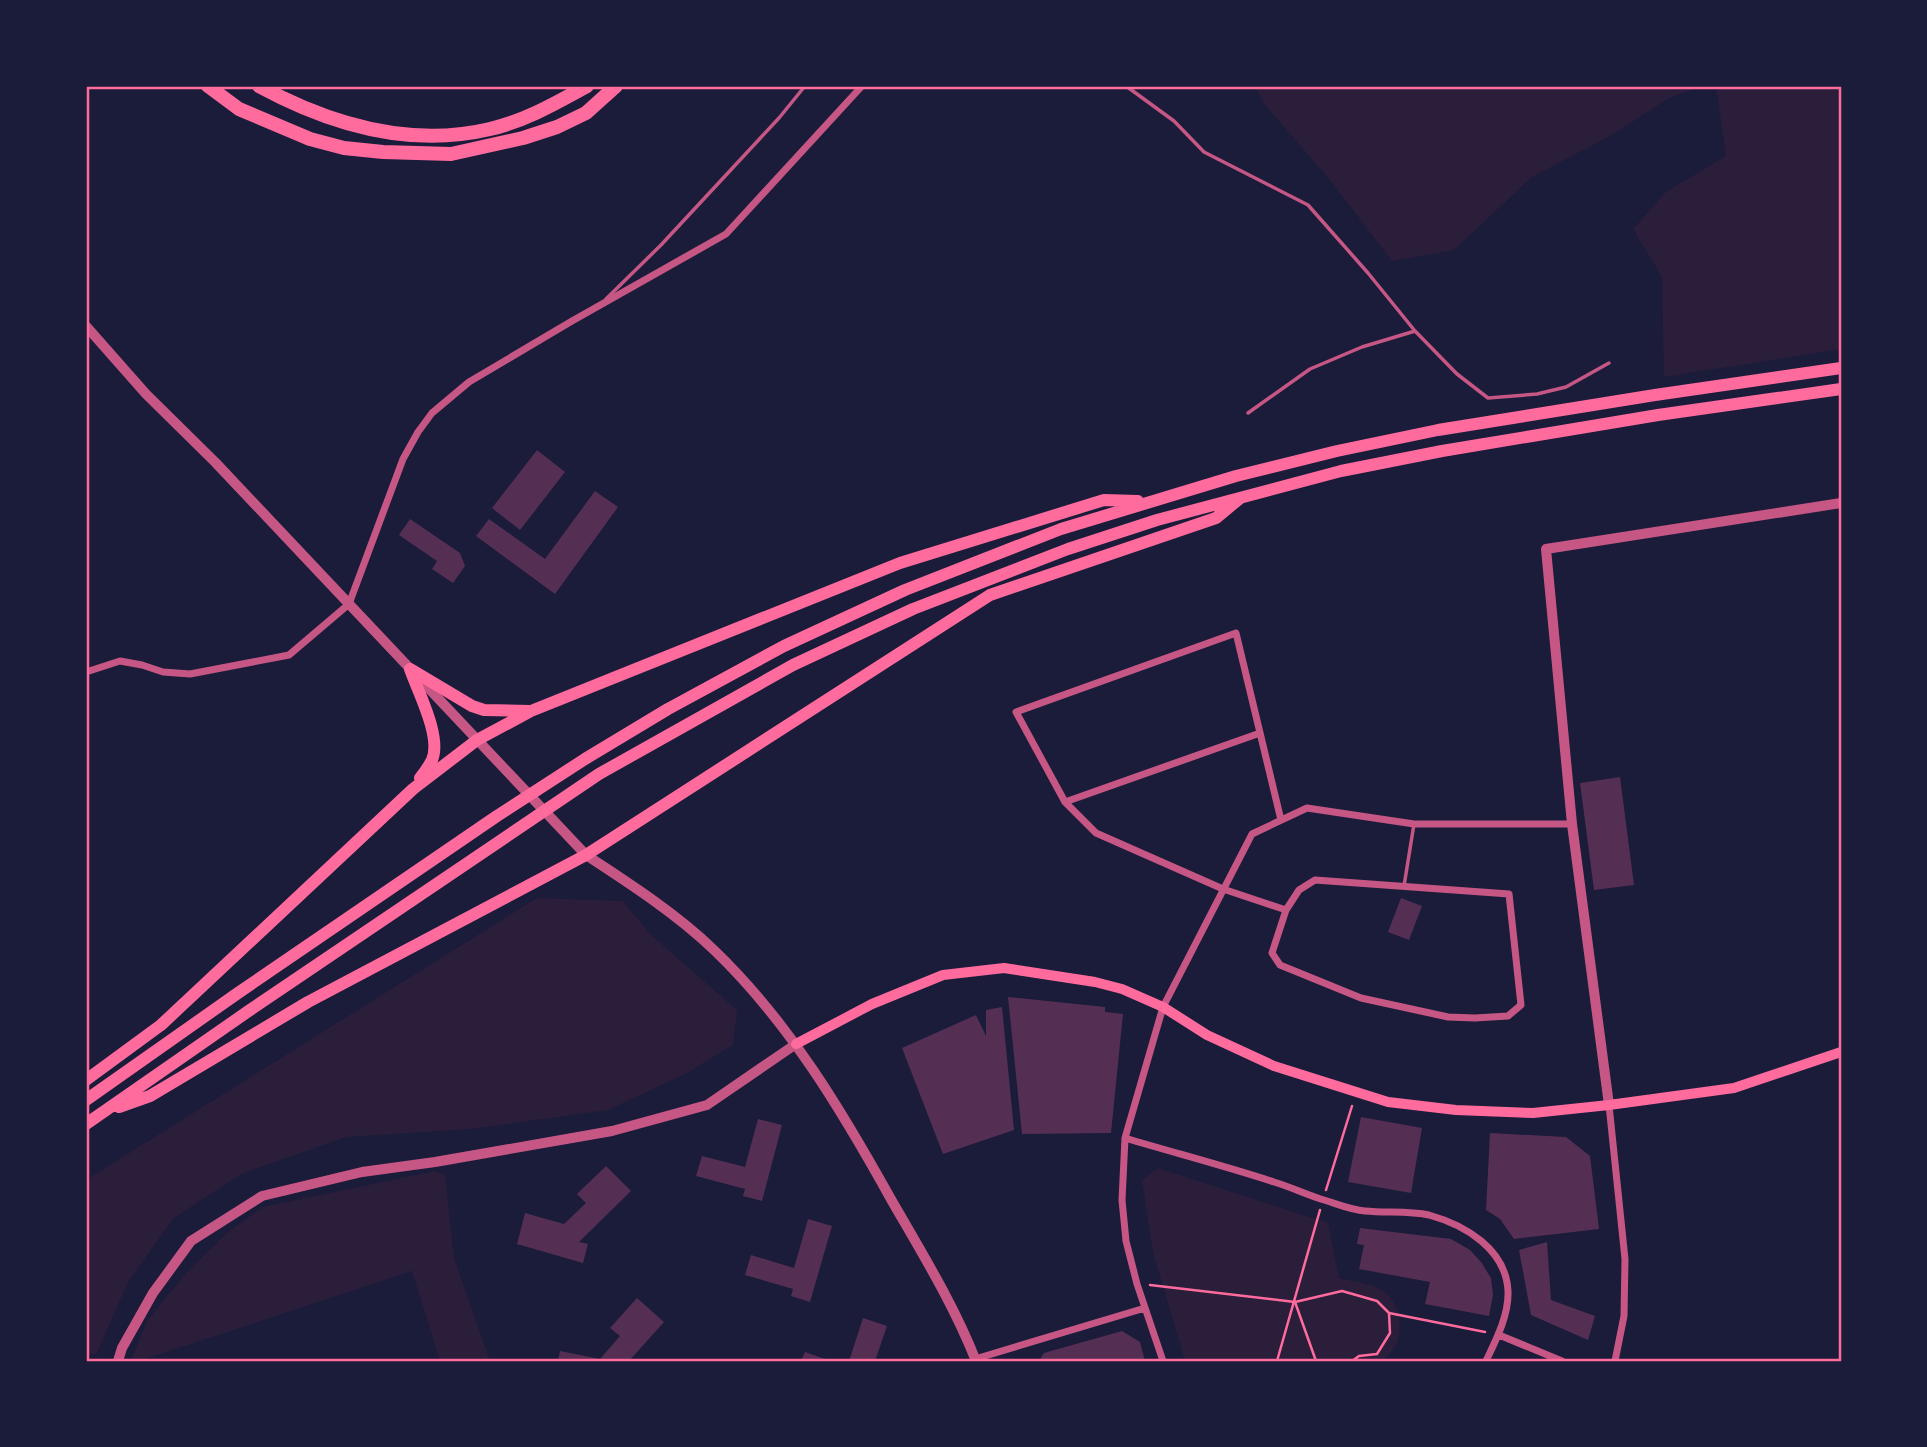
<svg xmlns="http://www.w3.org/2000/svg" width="1927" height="1447" font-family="'Roboto Condensed',sans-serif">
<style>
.green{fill:#2a1e3b}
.building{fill:#542f53}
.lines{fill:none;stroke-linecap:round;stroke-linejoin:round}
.path{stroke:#ff6b9d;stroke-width:2.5}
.service{stroke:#c65784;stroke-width:3.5}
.minor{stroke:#c65784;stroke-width:7}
.tertiary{stroke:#c65784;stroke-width:10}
.secondary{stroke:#ff6b9d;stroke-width:10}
.trunk{stroke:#ff6b9d;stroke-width:12}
.motorway{stroke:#ff6b9d;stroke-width:14}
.neatline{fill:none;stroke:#ff6b9d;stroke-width:2.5}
</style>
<rect width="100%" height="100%" fill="#1b1b3a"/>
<!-- green -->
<path class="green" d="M1255 86H1703L1669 98 1612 135 1532 177 1454 250 1392 261 1330 180 1265 105Z
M1716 86H1841V349L1664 377 1662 277 1633 229 1666 192 1726 156Z
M537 898 623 901 650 934 737 1010 733 1045 687 1073 608 1110 471 1129 346 1137 241 1174 174 1218 129 1280 96 1355 86 1353V1180Z
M1158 1168 1328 1223 1339 1278C1354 1282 1376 1283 1387 1294 1406 1310 1404 1353 1379 1361H1185L1153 1253 1142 1180Z
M435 1171 445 1175 454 1258 490 1361H440L412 1271 139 1361H131L147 1321 186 1273 228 1232 263 1207Z"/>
<!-- building -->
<path class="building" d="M537 450 565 472 520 530 492 508Z
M595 491 618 507 555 594 476 536 489 519 545 559Z
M410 519 460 553 465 566 453 583 432 569 437 561 399 535Z
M1620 777 1634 885 1594 890 1580 783Z
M1401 898 1422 906 1409 940 1388 932Z
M1008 997 1105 1007V1012L1123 1014 1111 1133 1022 1134Z
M1002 1007 1014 1130 943 1154 902 1048 976 1015 986 1036V1010Z
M1361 1117 1422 1128 1411 1193 1348 1182Z
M758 1119 782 1125 762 1201 743 1196 745 1189 696 1176 702 1156 745 1167Z
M1490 1133 1566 1137 1590 1156 1599 1229 1514 1239 1500 1219 1486 1210Z
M606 1166 631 1191 579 1242 588 1244 583 1263 517 1244 525 1213 564 1224 586 1203 577 1194Z
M808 1219 832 1226 810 1302 791 1296 793 1289 745 1275 751 1255 794 1268Z
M1360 1228 1451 1239 1470 1250 1481 1262 1491 1278 1493 1295 1489 1316 1425 1304 1430 1282 1359 1269 1364 1245 1357 1244Z
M1547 1242 1551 1300 1595 1316 1588 1340 1531 1315 1519 1250Z
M637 1298 664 1322 629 1361H558L560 1351 600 1359 620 1336 610 1328Z
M863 1318 887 1326 875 1361H849Z
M1122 1331 1140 1342 1145 1361H1039L1044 1353Z
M805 1352 831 1361H801Z"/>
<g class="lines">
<!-- path -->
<path class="path" d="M1326 1190 1352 1106
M1150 1285 1295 1302 1316 1361
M1295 1302 1342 1291 1377 1301 1389 1313
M1277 1361 1320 1210
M1352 1361 1359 1356 1377 1354 1390 1333 1389 1313 1485 1332"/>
<!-- service -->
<path class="service" d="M1126 86 1174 121 1204 152 1308 205 1368 273 1415 331 1457 374 1488 398 1537 394 1566 387 1609 363
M606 299 661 245 779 118 805 86
M1248 413 1310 369 1362 347 1415 331
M1404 886 1414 824"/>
<!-- minor -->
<path class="minor" d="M86 672 120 661 142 665 163 672 190 674 289 655 349 604 403 459 418 432 432 413 469 382 572 321 726 234 862 86
M1065 802 1260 733
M1281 820 1236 633 1016 712 1065 802 1096 833 1223 889 1286 910 1299 890 1315 880 1509 894 1521 1005 1508 1016 1475 1018 1448 1017 1361 998 1280 965 1272 953 1286 910
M1609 1105 1625 1259 1624 1316 1615 1361
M1125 1138C1175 1153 1225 1166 1274 1182 1291 1187 1307 1195 1324 1200 1337 1204 1352 1210 1365 1211 1386 1213 1409 1211 1429 1215 1465 1225 1506 1249 1508 1291 1509 1315 1496 1340 1486 1361
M1499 1335 1562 1361
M975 1359 1145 1308
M1163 1361 1137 1284 1126 1241 1122 1200 1125 1138 1163 1007 1252 834 1307 808 1414 824H1572"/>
<!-- tertiary -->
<path class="tertiary" d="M86 326 146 394 215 462 586 855C629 883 678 915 714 950 789 1022 842 1111 892 1201 922 1253 954 1305 976 1361
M1609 1105 1572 824 1546 549 1841 503
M118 1361 122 1348 153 1293 191 1241 262 1196 362 1172 435 1162 612 1131 707 1105 796 1044"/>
<!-- secondary -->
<path class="secondary" d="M796 1044 872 1004 943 975 1004 968 1095 982 1122 989 1163 1007 1207 1035 1274 1066 1388 1102 1456 1110 1533 1113 1609 1105 1734 1088 1841 1052"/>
<!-- trunk -->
<path class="trunk" d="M420 778C424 773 429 766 432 760 442 737 418 692 410 669L472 706 484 710 530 711
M86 1080 161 1025 413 789 477 740 531 711 900 563 1104 500 1138 501
M86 1100 238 993 497 816 585 759 668 709 784 646 905 590 1061 529 1236 476 1337 451 1438 430 1655 395 1841 368
M119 1107 150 1096 308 1002 586 855 990 595 1216 518 1239 499
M86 1124 250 1010 599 774 793 665 913 609 1068 549 1157 520 1341 471 1442 451 1658 415 1841 389"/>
<!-- motorway -->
<path class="motorway" d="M208 86 239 109 310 139 344 148 383 152 451 154 523 138 557 127 586 113 616 86
M259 86C329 124 410 148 490 129 525 121 556 103 587 86"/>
</g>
<!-- border -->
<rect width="1927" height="1447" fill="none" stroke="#1b1b3a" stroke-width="175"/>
<rect x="88" y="88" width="1752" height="1272" class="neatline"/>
</svg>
